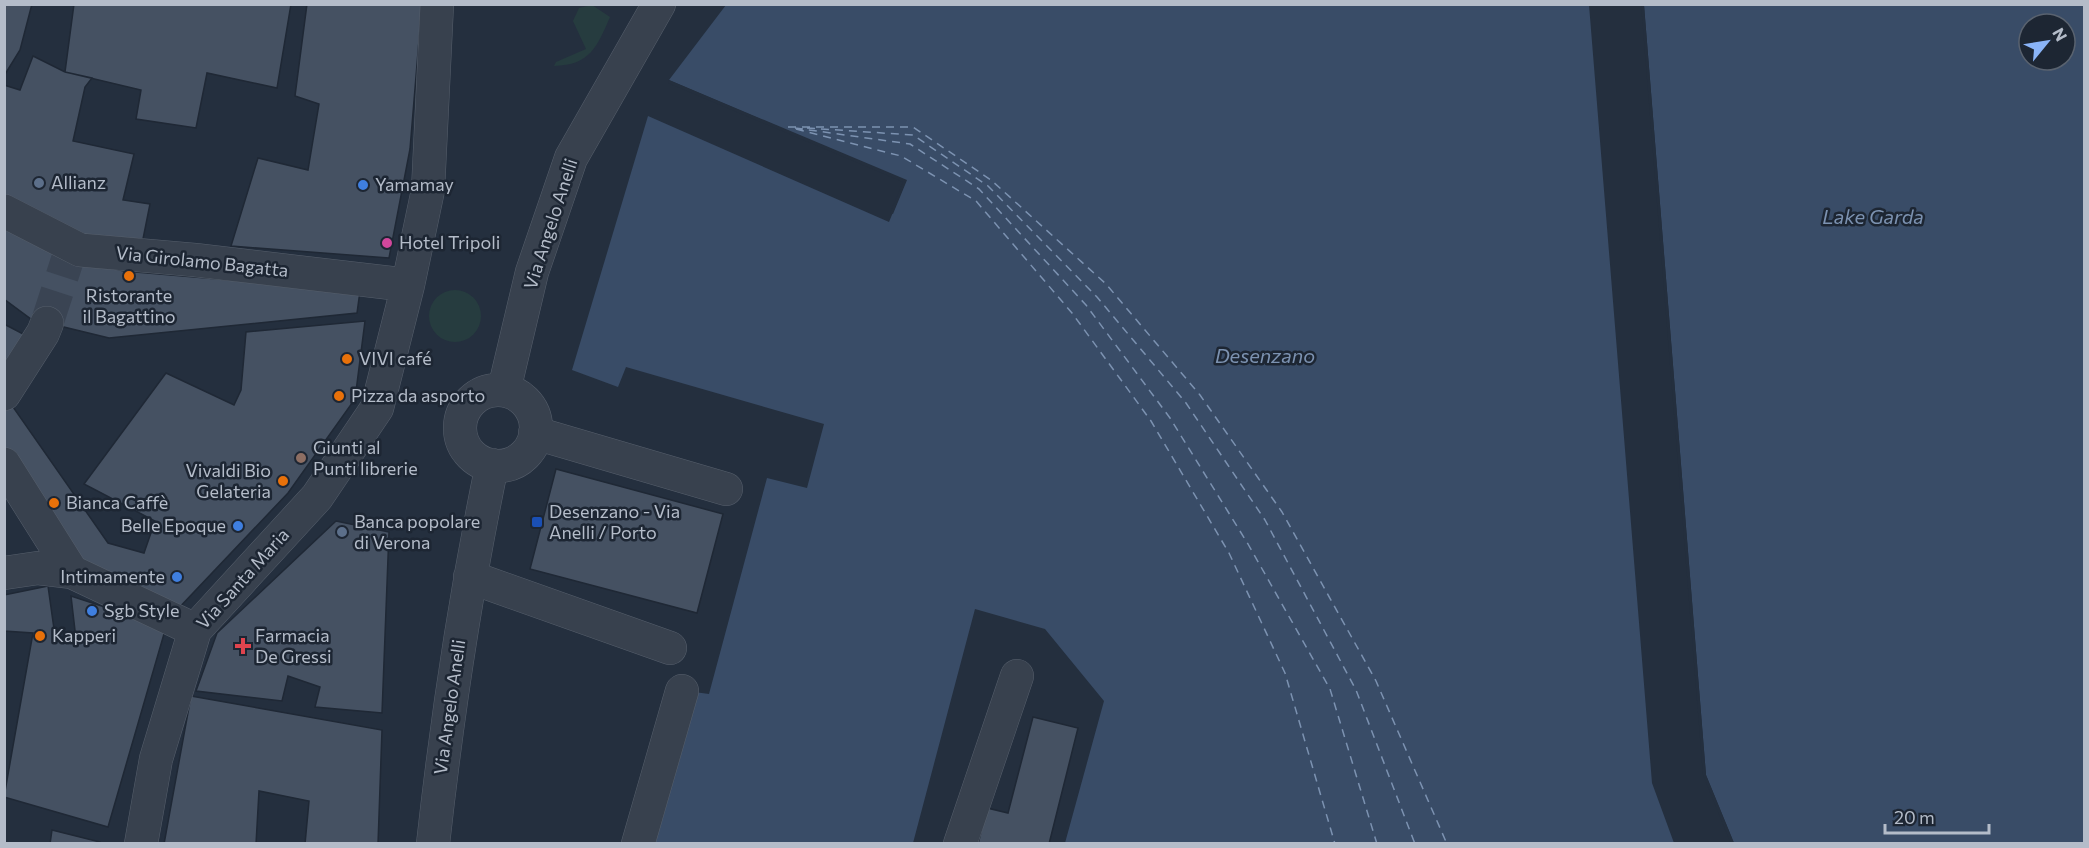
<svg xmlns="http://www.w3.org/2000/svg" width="2089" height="848" font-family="Commissioner,sans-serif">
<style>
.green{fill:#263c3f}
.water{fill:#394c67;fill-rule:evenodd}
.pier{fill:#242f3e}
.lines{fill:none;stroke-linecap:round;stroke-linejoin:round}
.ferry{stroke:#7c92b1;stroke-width:1.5;stroke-dasharray:8 6;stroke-linecap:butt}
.building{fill:#455162;stroke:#1f2835;stroke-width:1.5}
.minor-tunnel{stroke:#3a4453;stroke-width:33;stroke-dasharray:33 16;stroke-linecap:butt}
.minor-casing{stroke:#565f6c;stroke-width:34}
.minor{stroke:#38414e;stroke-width:33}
.service-dot{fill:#5c6f8a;stroke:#1d2633;stroke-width:2}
.shop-dot{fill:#3f7fe0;stroke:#1d2633;stroke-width:2}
.hotel-dot{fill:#d1479c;stroke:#1d2633;stroke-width:2}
.food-dot{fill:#e8710a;stroke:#1d2633;stroke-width:2}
.education-dot{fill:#8d6e63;stroke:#1d2633;stroke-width:2}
.transit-dot{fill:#1a4fb4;stroke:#1d2633;stroke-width:2}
.health-dot{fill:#e0444e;stroke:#1d2633;stroke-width:2}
.labels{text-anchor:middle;stroke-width:5;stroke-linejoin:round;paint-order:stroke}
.poi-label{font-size:18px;fill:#b4bcc9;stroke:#1d2633;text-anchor:start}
.street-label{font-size:18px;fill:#b4bcc9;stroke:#1d2633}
.water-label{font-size:20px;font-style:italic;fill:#7c92b1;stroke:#1d2633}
</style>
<rect width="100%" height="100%" fill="#242f3e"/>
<!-- green -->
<path class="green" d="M592 5 610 17C597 47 590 65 554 66L556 62 586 49 573 21 579 8Z
M429 316a26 26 0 1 1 52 0a26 26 0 1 1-52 0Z"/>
<!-- water -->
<path class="water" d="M726 5H1589L1652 783 1674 843H1065L1104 701 1045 629 975 609 913 843H654L694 692 709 694 767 478 807 488 824 424 626 367 618 387 572 370 648 116 889 222 906 181 669 80Z
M1644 5H2084V843H1734L1706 775ZM2029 24H2065V60H2029Z"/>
<!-- pier -->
<path class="pier" d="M1641 4 1644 5 1706 775 1734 843 1731 844 1703 775Z
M669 80 907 180 893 214 890 213 903 182 668 83Z"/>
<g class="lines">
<!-- ferry -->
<path class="ferry" d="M788 127H913L991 180 1106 284 1200 395 1282 512 1376 681 1447 844
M795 128 910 144 979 189 1086 305 1170 418 1248 544 1330 689 1377 844
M807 128 913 135 988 186 1097 297 1186 403 1265 520 1356 690 1415 844
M796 129 901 156 976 201 1072 313 1151 421 1229 553 1285 673 1335 844"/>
</g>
<!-- building -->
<path class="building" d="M4 4H32L20 50 4 76Z
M74 4H291L277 88 207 73 196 128 136 119 141 90 65 72Z
M307 4H422L410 149 389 258 231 246 258 158 308 170 319 104 295 96Z
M33 56 65 72 92 78 85 87 73 141 134 154 123 200 150 204 143 239H91L4 196V85L20 90Z
M4 228 62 257 124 271 360 291 357 313 109 338 31 319 4 299Z
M365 321 355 399 288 493 175 612 85 568 4 447V410L11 404 108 543 144 553 155 521 84 484 166 373 234 405 241 390 246 332Z
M4 324 27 336 4 382Z
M556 469 723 514 697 613 530 569Z
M336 521 389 532 382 713 315 707 320 687 288 676 282 701 196 691 217 633Z
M48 586 55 636 76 639 71 596 166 627 108 827 4 797 33 633 4 631V595Z
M191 696 382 730 378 844H305L309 801 259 791 256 844H164Z
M1033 717 1078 728 1049 844H978L987 808 1008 813Z
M52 830 100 842 99 844H50Z"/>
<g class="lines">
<!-- minor-tunnel -->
<path class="minor-tunnel" d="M47 323 68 258"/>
<!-- minor casing -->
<g class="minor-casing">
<path id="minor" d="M4 211 80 250 195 260 408 285
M504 390 532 272 571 158 659 4
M460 428a38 38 0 1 1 76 0a38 38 0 1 1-76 0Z
M4 394 43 333 47 323
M535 433 726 489
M4 464 72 572
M4 573 38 568 72 572 195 630
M470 577 670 648
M141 844 156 759 195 630 317 497 377 408 408 285 428 190 437 4
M433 844C447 717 466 590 492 465
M638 844 682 691
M960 844 1017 676"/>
</g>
<!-- minor -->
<use href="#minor" class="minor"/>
</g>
<!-- markers -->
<g class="service-dot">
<circle cx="39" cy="183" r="6"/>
<circle cx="342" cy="532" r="6"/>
</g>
<g class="shop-dot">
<circle cx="363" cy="185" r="6"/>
<circle cx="238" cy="526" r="6"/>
<circle cx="177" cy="577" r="6"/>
<circle cx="92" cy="611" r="6"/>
</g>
<circle class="hotel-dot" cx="387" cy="243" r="6"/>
<g class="food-dot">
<circle cx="129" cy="276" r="6"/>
<circle cx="347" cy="359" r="6"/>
<circle cx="339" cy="396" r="6"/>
<circle cx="283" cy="481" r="6"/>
<circle cx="54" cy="503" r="6"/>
<circle cx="40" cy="636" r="6"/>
</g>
<circle class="education-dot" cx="301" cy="458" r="6"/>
<rect class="transit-dot" x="531" y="516" width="12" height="12" rx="3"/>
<path class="health-dot" d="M240 637h6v6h6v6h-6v6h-6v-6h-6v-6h6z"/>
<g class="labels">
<!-- poi labels -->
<g class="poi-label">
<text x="51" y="189">Allianz</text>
<text x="375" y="191">Yamamay</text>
<text x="399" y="249">Hotel Tripoli</text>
<text x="129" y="302" text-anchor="middle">Ristorante<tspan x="129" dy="21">il Bagattino</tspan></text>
<text x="359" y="365">VIVI café</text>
<text x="351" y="402">Pizza da asporto</text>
<text x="313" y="454">Giunti al<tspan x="313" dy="21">Punti librerie</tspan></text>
<text x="271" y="477" text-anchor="end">Vivaldi Bio<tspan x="271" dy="21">Gelateria</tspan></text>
<text x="66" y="509">Bianca Caffè</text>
<text x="549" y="518">Desenzano - Via<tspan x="549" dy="21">Anelli / Porto</tspan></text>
<text x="354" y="528">Banca popolare<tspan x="354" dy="21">di Verona</tspan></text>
<text x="226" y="532" text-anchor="end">Belle Epoque</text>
<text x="165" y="583" text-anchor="end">Intimamente</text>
<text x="104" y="617">Sgb Style</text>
<text x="52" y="642">Kapperi</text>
<text x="255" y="642">Farmacia<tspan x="255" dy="21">De Gressi</tspan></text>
</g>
<!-- street labels -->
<g class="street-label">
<text transform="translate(551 224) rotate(-72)" y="6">Via Angelo Anelli</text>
<text transform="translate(202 262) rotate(6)" y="6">Via Girolamo Bagatta</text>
<text transform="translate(243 579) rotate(-48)" y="6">Via Santa Maria</text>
<text transform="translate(450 707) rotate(-82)" y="6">Via Angelo Anelli</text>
</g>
<!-- water labels -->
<g class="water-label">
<text x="1873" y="224">Lake Garda</text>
<text x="1265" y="363">Desenzano</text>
</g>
</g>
<!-- border -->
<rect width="2089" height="848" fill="none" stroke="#b4bcc9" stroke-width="12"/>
<!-- north arrow -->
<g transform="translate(2047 42) rotate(60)"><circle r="28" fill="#1d2633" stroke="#59626f" stroke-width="1.5"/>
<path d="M0-4.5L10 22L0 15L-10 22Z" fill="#8ab4f8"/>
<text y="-9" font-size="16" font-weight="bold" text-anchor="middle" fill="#b4bcc9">N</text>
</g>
<!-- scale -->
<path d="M1885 824v9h104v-9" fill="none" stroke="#b4bcc9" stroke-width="3"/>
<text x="1894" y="824" font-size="18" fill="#b4bcc9" stroke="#1d2633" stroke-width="4.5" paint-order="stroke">20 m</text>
</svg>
